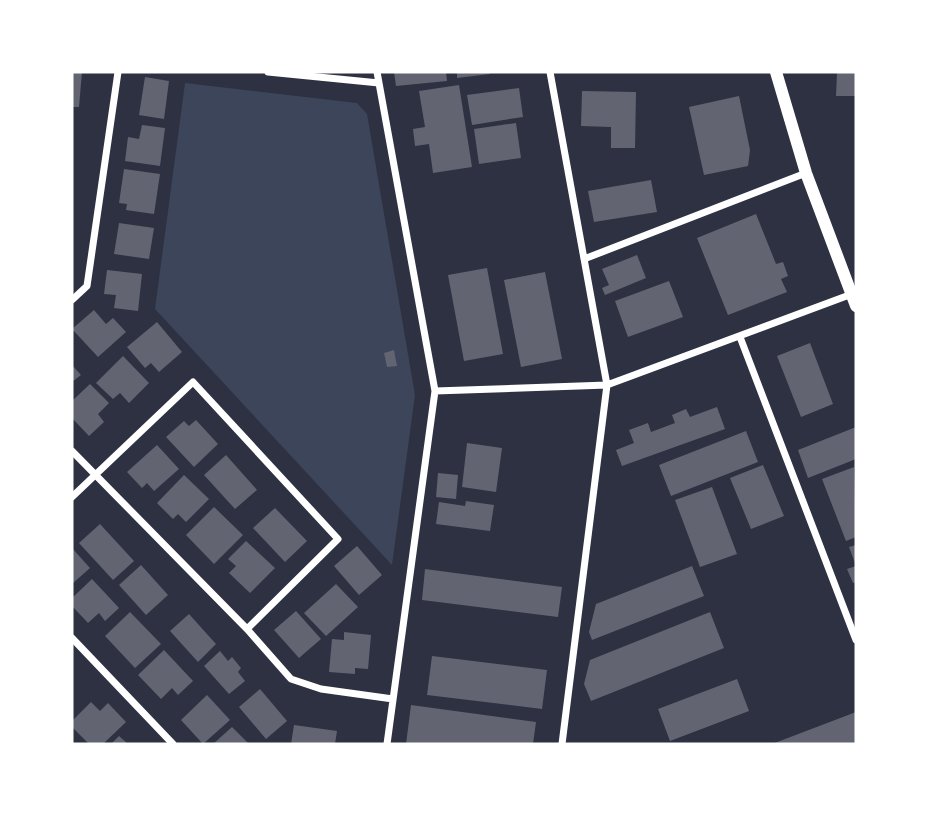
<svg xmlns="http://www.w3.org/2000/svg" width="928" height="816" font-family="'Sofia Sans Condensed',sans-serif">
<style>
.green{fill:#3c4559}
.building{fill:#626471}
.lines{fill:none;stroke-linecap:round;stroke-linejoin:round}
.minor{stroke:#fff;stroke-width:7}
.tertiary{stroke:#fff;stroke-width:12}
</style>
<rect width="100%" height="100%" fill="#2d3142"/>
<!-- green -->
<path class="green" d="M185 83 357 103 367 114 415 395 392 565 155 309Z"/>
<!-- building -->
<path class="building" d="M72 72H82L79 107H72Z
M394 72H446L447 81 396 86Z
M457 72H490V74L457 78Z
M837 72H856V96H836Z
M145 77 169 81 164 119 139 115Z
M459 85 472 167 433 173 429 144 415 146 413 129 425 127 419 91Z
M519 88 523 117 472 125 467 95Z
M582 91 636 92 635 148H611V127L581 126Z
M739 96 750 150 748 166 704 175 689 107Z
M516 123 521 158 479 164 474 129Z
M142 125 165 128 160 166 125 161 128 137 139 139Z
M124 169 160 174 154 214 126 210 127 204 119 203Z
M651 180 657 212 594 222 588 191Z
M756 214 776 264 783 262 788 276 781 279 787 292 728 315 697 238Z
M119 223 154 228 149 259 114 254Z
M637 255 646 278 605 295 602 288 609 285 602 269Z
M487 268 503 354 464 361 448 275Z
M107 270 142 274 138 311 114 308 116 295 104 294Z
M545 272 562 359 521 367 504 280Z
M669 281 683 317 628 337 615 301Z
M94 310 106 324 113 318 126 332 98 357 72 329Z
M157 322 182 352 159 372 151 363 145 368 127 347Z
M810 343 833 404 801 417 777 356Z
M394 350 397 366 387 367 384 353Z
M123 356 149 383 129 403 120 393 113 399 96 383Z
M72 365 81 375 72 382Z
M90 384 109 403 98 414 104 422 89 436 72 418V401Z
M717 407 725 429 622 466 616 450 634 443 629 430 648 423 651 432 675 423 672 415 686 409 690 417Z
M196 420 218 444 194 467 166 437 184 421 189 426Z
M856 427V459L808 478 798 450Z
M746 431 758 462 671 496 659 465Z
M467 443 502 448 496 492 462 487Z
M157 445 179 469 154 491 147 483 142 488 127 472Z
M226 455 257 490 235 509 204 475Z
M763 465 784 516 751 529 730 478Z
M854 467 856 537 846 541 822 479Z
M438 473 458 475 456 499 436 497Z
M184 475 209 499 186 522 178 514 173 519 157 503Z
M712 487 737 554 700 567 675 500Z
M466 501 494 505 490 531 436 524 439 502 465 506Z
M214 507 243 535 214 564 186 535Z
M275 508 307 541 285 562 253 528Z
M100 524 134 561 113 580 79 543Z
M246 541 275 568 250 593 229 573 236 566 228 559Z
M856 545V582L853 583 847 569 856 566 849 547Z
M357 546 382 575 359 595 334 566Z
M72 548 90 568 72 584Z
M141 565 168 595 146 615 119 585Z
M692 566 704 596 592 640 589 632 596 604Z
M425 569 562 587 558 617 422 600Z
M92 579 119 608 105 621 99 613 88 623 72 606V598Z
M336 584 358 607 326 636 304 613Z
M296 611 321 639 299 658 274 630Z
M130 612 161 644 135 668 105 636Z
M710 612 724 648 591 701 584 684 590 660Z
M189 614 216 644 198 662 170 631Z
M344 632 371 635 368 669 355 668V674L329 672 332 639 344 640Z
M164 650 193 681 178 695 172 688 161 699 138 675Z
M220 651 228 661 232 657 241 668 238 672 245 681 229 694 204 666Z
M432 656 547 670 542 709 427 695Z
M737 679 749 711 670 741 658 709Z
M260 689 287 721 266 739 239 707Z
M207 695 230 720 203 744 181 720Z
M91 702 100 711 108 703 126 722 103 744H89L72 727V721Z
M411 705 536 722 533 744H406Z
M856 712V744H772Z
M294 725 337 731 335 744H291Z
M232 727 249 744H213Z
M119 736 128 744H111Z"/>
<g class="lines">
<!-- minor -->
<path class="minor" d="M268 72 379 83
M377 72 435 391 387 744
M550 72 607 385 562 744
M584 259 806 173
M72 300 87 286 118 72
M740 337 856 640
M435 391 607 385 852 294
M72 451 247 629 291 679 321 689 393 699
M72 497 193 382 338 539 247 629
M72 638 173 744"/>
<!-- tertiary -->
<path class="tertiary" d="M776 72 806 173 856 306"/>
</g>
<!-- border -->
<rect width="928" height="816" fill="none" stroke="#ffffff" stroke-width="147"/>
</svg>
